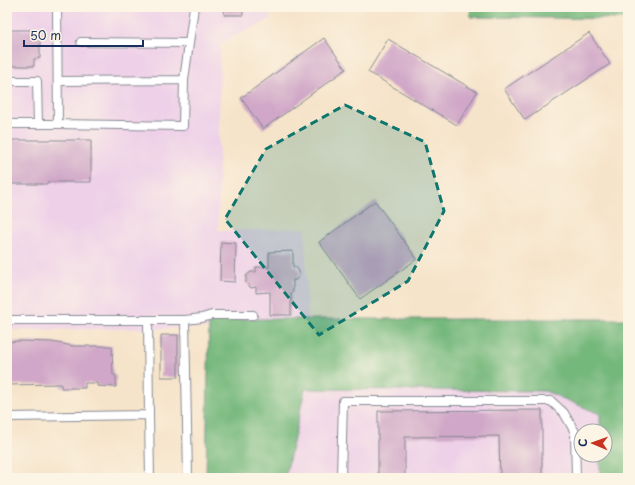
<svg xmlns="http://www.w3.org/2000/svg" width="635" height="485" font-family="'Playpen Sans',sans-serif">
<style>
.built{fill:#eed0e8;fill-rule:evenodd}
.forest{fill:#75b87c;stroke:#48746d}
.building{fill:#d0a7c8}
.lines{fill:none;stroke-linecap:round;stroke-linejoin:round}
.service-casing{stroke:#888a94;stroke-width:10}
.service{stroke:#fff;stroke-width:8}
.marked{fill:#0f766e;fill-opacity:0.2;stroke:#0f766e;stroke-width:3;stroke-dasharray:8 5;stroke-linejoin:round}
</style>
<rect width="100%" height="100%" fill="#fcf5e5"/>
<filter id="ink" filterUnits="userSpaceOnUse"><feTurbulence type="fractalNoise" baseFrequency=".025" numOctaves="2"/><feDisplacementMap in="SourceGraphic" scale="8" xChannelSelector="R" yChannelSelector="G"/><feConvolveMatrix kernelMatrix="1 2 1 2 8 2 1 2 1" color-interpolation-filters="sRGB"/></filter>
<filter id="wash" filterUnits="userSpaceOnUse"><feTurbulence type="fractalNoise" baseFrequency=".012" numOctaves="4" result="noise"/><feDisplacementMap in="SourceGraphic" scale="16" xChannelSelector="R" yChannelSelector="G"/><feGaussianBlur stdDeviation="0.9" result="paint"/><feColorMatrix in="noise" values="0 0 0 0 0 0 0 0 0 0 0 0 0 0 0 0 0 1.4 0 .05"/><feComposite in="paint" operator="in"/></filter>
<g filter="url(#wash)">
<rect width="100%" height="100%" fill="#f6e4ca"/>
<!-- built -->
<path class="built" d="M7 7H268L270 20 220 43 218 231 305 228 308 328 628 330V478H213L212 328 7 330ZM581 431H605V455H581Z"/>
<!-- forest -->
<path class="forest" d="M470 7H628V19L471 17Z
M209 319H628V478H600V455H605V431H600V414L545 391 305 389 285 478H206Z"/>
<g id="blocks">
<!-- building -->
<path class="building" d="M225 7H243V15H224Z
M7 30H33V37H40V58L34 59V66H7Z
M589 33 610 64 525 120 504 89Z
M324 38 346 69 263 129 241 98Z
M388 39 477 92 457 125 368 72Z
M7 140H91V182H47V184H7Z
M375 201 417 259 360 299 319 242Z
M221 242 236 243 235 282 220 281Z
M293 251V267H296L299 271V276L296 280H293V292L291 293V315H270V292L256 293V287L251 288 246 283V276L251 272H256V267H269V252Z
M161 335H178V377H161Z
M19 341 52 342 73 346H112L113 375H116V387L97 386V383H85V388H61V384L7 385V342Z
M542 410V478H500L499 436 405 437V478H378V411Z"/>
</g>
</g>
<g filter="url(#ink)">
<use href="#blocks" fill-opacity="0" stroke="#888a94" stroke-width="1"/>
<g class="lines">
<!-- service casing -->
<g class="service-casing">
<path id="service" d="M81 42 189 43
M7 81H37L38 124
M58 81 184 80
M7 124H58L57 7
M58 124 183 126 184 80 194 7
M7 320H185L202 318 212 315H253
M148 320 149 415
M185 320 188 478
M7 417 149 415 150 478
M341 478 343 401H551L564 413 575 432 576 478"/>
</g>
<!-- service -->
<use href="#service" class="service"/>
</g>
</g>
<!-- marked area -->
<path class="marked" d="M345 105 425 142 444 211 408 281 319 335 225 219 266 149Z"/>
<!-- margin -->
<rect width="635" height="485" fill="none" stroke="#fcf5e5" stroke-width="24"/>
<!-- north arrow -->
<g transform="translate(593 443) rotate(272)"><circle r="19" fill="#fcf5e5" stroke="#a2a6af"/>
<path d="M0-3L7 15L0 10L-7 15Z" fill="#c8321e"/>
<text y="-6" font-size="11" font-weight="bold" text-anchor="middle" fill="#1b2f5e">С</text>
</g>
<!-- scale -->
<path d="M24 40v6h119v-6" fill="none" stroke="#1b2f5e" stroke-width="2"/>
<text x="30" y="40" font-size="12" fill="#1b2f5e" stroke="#fcf5e5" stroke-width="3" paint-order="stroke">50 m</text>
</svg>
